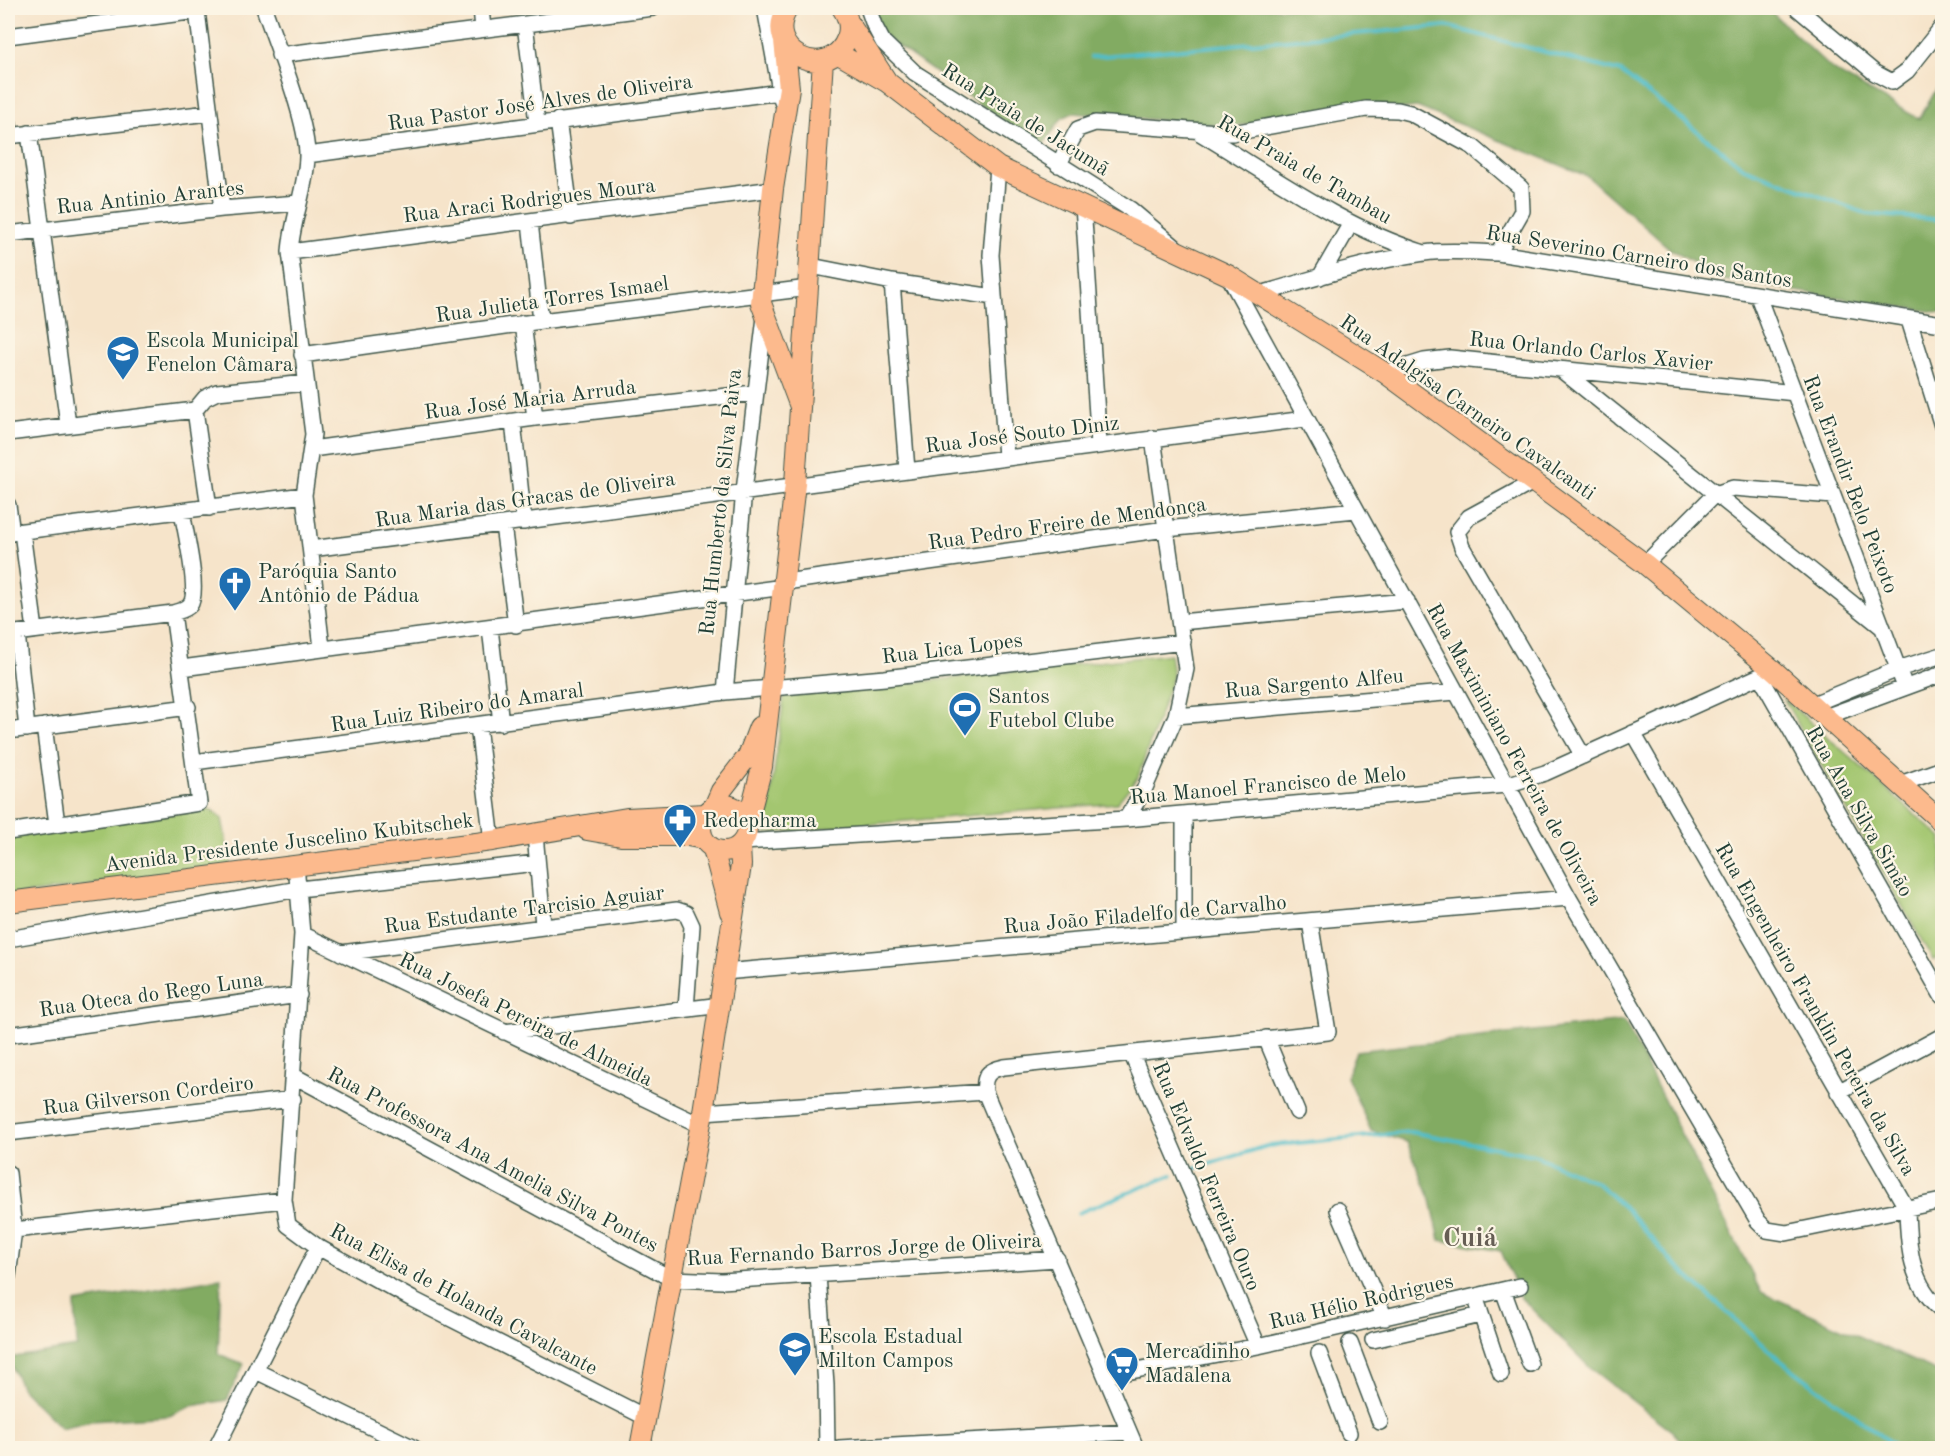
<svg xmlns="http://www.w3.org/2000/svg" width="1950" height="1456" font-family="'Old Standard TT',serif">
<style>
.green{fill:#a3c66f;stroke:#618252;stroke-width:1.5}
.forest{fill:#82ab62;stroke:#50744b;stroke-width:1.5}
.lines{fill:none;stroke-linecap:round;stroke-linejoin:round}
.stream{stroke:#50bdc9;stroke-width:4}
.minor-casing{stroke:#3f564a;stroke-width:18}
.major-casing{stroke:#3f564a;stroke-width:22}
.minor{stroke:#fff;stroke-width:15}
.major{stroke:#fcba8d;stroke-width:20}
.labels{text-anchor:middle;stroke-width:4.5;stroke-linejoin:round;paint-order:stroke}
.street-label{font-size:21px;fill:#1f3d34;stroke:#fcf5e5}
.poi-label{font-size:21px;fill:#1f3d34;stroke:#fcf5e5;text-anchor:start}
.district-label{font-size:27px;font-weight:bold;fill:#665e54;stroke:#fcf5e5}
</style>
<rect width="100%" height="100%" fill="#fcf5e5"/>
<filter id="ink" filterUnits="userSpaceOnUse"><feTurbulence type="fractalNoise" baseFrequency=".0167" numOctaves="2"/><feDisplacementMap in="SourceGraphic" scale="12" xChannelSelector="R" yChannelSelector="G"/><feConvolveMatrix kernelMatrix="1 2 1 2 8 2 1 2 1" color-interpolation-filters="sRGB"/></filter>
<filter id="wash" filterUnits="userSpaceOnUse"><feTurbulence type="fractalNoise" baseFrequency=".008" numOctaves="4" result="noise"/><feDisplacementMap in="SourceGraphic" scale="24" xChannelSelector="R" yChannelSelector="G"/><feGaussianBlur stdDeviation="1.35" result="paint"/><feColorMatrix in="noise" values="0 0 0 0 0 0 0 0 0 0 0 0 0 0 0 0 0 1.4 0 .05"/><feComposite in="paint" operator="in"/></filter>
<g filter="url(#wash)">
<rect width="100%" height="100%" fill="#f6e4ca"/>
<!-- green -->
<path class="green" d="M1170 654 1173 676 1138 777 1117 803 766 833 784 697Z
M1783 698 1942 838V954L1933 960Z
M204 809 211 810 222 819 231 867 8 896V837Z"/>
<!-- forest -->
<path class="forest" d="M864 8H1767L1833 70 1919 119 1942 80V313L1723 280 1670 249 1587 176 1417 107 1232 126 1073 113 1062 118 1041 148 867 24Z
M1624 1021 1761 1292 1942 1374V1448H1687L1673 1432 1590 1368 1521 1298 1501 1251 1440 1240 1431 1200 1407 1142 1371 1131 1347 1077 1356 1051Z
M221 1278 218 1354 244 1364 227 1400 191 1406 169 1416 91 1421 61 1428 22 1389 8 1358 77 1347 75 1303Z"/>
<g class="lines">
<!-- stream -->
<path class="stream" d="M1091 57 1446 26 1621 72 1744 168 1867 214 1942 220
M1192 1169 1267 1146 1411 1132 1534 1155 1597 1183 1627 1210 1674 1264 1780 1360 1898 1448
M1078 1213 1172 1175"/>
</g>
</g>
<g filter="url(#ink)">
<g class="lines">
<!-- minor casing -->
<g class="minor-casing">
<path id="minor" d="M264 8C276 44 308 122 307 157 306 189 292 219 290 252L313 434 304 495 322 648
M481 8 483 29
M765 8 782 102
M868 8 874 25 883 42 915 73 1130 209 1175 247
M1797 8 1875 73 1892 82 1907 71 1942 27
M197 11 222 209
M525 24 537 123
M8 36 197 11 200 8
M279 55 653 8
M8 120 10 135
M558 120 571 217
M29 133 68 424
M1200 133C1272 176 1342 227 1421 252
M8 136 209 113
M307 155 780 92
M1058 165 1078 129 1095 123 1232 133 1366 109 1398 110 1410 113 1473 147 1521 188 1522 211 1498 253
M998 167 991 255 1006 457
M1083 205 1099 445
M530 222 541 321
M8 234 222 209 298 203
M290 252 773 189
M811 266 892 282 994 297
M1228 275 1569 898 1758 1221 1767 1230 1786 1233 1942 1201
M1320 277 1351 223
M892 282 907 470
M1261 294C1314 278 1369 261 1424 253 1448 250 1474 252 1498 253L1942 324
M1758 296 1905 687
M1909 320 1942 426
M523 323 535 418
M302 355 541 321 809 288
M1560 369 1883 628
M1385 373 1424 361 1450 358 1795 393
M513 422 524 522
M8 433 195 410
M312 449 535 418 754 393
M1533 482 1469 517 1457 532 1462 547 1583 756
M8 505 12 533
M209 508 195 410 205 398 217 392 306 383
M503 525 516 625
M22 532 35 630
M8 533 304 495
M311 549 1305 419
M1645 564 1715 494 1733 488 1833 496
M785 582 1166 529 1356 510
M1180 622 1407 601
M490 628 501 723
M17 633 27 729
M8 634 173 613C179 611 186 610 190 605 200 592 185 530 182 512
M182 668 784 587
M1760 676 1942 996
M725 692 744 491 765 317
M1811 705 1898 669 1942 655
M1176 716 1456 692
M1825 717 1942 674
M44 726 57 824
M478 726 492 841
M8 731 188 707
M1633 733 1907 1209C1908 1245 1910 1285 1942 1310
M194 762 725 692 885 678 1183 642
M1900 784 1942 769
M1126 819 1144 790 1176 716 1186 669 1153 438
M8 832 199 803 173 613
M535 834 543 925
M743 842 1126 819 1506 785 1545 773 1773 670
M296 865 302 934 284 1200 288 1225 318 1247 412 1299 645 1417
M1184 931V814
M302 934 700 1125
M8 939 299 889 537 863
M341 953 677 910 686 913 692 926 686 1009
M724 972 1569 898
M504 1032 721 1005
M8 1035 299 995
M1266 1038 1297 1112
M1132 1055 1258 1346
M294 1076 672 1279 722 1281 1057 1259
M1838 1092 1942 1036
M703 1112 985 1092
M8 1133 293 1099
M8 1173 14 1230 8 1276
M1338 1210 1385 1318
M14 1230 284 1200
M818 1275 826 1385 827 1448
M1503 1290 1530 1364
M1478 1305 1501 1374
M1373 1340 1481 1315
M1350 1343 1380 1422
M1319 1353 1349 1433
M256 1371 414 1448
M1106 1376 1258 1346 1520 1286
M216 1448 318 1247
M839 1448 1129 1432
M1136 1448 985 1092C983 1076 988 1070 1004 1067L1328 1032 1310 921"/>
</g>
<!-- major casing -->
<g class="major-casing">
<path id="major" d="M788 8C760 51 829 85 847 38 851 28 848 17 842 8
M849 23 886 80
M784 41 789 88 773 189 761 303 799 404
M837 53 887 82 998 167 1228 275 1385 373 1645 564 1773 670 1942 822
M701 828a23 23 0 1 1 46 0a23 23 0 1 1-46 0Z
M714 807 721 791 748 756 759 727
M746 819 752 805 762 767 795 484 823 60
M587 830 621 836H688L703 839
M713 849 730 912
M8 902 492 841 627 818 705 814
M640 1448 703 1112 741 865 740 846"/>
</g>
<!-- minor -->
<use href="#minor" class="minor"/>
<!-- major -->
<use href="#major" class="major"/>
</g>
</g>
<!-- icons -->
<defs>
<g id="school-pin" transform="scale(1.725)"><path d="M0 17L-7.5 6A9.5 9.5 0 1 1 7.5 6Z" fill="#1f6fb2" stroke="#fcf5e5"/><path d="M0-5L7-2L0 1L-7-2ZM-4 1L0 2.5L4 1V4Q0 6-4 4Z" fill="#fff"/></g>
<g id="church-pin" transform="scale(1.725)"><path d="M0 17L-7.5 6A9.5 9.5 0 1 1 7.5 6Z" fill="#1f6fb2" stroke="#fcf5e5"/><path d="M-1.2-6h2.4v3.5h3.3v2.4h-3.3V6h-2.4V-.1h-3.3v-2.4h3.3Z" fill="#fff"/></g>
<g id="stadium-pin" transform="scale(1.725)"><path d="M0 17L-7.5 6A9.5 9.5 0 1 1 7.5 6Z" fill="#1f6fb2" stroke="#fcf5e5"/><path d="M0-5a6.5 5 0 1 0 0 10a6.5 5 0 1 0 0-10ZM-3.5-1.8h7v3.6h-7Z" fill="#fff"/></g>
<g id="pharmacy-pin" transform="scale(1.725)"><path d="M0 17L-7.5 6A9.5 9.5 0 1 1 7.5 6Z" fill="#1f6fb2" stroke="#fcf5e5"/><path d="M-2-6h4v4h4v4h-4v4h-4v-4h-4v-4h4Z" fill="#fff"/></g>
<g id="supermarket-pin" transform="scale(1.725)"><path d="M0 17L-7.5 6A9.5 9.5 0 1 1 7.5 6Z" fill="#1f6fb2" stroke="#fcf5e5"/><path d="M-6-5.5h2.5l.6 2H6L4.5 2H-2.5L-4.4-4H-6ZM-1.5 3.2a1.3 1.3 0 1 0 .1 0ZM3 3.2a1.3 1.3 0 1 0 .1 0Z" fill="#fff"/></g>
</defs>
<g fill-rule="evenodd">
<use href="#school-pin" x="123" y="352"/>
<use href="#church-pin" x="235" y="583"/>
<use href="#stadium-pin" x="965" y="708"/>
<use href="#pharmacy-pin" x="680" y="820"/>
<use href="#school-pin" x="795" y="1348"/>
<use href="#supermarket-pin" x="1122" y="1363"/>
</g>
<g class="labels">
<!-- street labels -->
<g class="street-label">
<text transform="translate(540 102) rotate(-8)" y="7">Rua Pastor José Alves de Oliveira</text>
<text transform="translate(1026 119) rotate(32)" y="7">Rua Praia de Jacumã</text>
<text transform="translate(1305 169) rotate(30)" y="7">Rua Praia de Tambau</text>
<text transform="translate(150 197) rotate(-6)" y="7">Rua Antinio Arantes</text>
<text transform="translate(529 200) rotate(-7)" y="7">Rua Araci Rodrigues Moura</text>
<text transform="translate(1639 256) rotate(9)" y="7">Rua Severino Carneiro dos Santos</text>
<text transform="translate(552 299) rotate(-8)" y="7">Rua Julieta Torres Ismael</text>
<text transform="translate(1591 351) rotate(6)" y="7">Rua Orlando Carlos Xavier</text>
<text transform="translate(530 399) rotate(-7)" y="7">Rua José Maria Arruda</text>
<text transform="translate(1468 407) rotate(35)" y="7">Rua Adalgisa Carneiro Cavalcanti</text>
<text transform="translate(1022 434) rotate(-7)" y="7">Rua José Souto Diniz</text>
<text transform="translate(1851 484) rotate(69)" y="7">Rua Erandir Belo Peixoto</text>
<text transform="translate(525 499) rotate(-8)" y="7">Rua Maria das Gracas de Oliveira</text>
<text transform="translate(720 502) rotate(-84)" y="7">Rua Humberto da Silva Paiva</text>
<text transform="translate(1067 523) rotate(-8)" y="7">Rua Pedro Freire de Mendonça</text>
<text transform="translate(952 648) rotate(-7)" y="7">Rua Lica Lopes</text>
<text transform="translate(1314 683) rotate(-5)" y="7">Rua Sargento Alfeu</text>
<text transform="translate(457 707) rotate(-8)" y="7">Rua Luiz Ribeiro do Amaral</text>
<text transform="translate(1515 754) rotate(61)" y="7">Rua Maximiniano Ferreira de Oliveira</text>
<text transform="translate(1268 785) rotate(-5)" y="7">Rua Manoel Francisco de Melo</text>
<text transform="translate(1860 811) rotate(60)" y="7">Rua Ana Silva Simão</text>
<text transform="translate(289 842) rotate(-7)" y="7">Avenida Presidente Juscelino Kubitschek</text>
<text transform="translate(524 909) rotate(-7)" y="7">Rua Estudante Tarcisio Aguiar</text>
<text transform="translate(1145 914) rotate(-5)" y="7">Rua João Filadelfo de Carvalho</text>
<text transform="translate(151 994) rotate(-8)" y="7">Rua Oteca do Rego Luna</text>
<text transform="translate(1816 1009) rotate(60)" y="7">Rua Engenheiro Franklin Pereira da Silva</text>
<text transform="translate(526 1019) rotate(26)" y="7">Rua Josefa Pereira de Almeida</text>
<text transform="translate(148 1095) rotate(-7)" y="7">Rua Gilverson Cordeiro</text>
<text transform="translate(493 1159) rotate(28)" y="7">Rua Professora Ana Amelia Silva Pontes</text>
<text transform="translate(1207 1176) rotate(67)" y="7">Rua Edvaldo Ferreira Ouro</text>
<text transform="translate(864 1249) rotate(-3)" y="7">Rua Fernando Barros Jorge de Oliveira</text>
<text transform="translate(464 1299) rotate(28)" y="7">Rua Elisa de Holanda Cavalcante</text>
<text transform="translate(1361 1301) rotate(-13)" y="7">Rua Hélio Rodrigues</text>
</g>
<!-- poi labels -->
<g class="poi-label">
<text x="146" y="347">Escola Municipal<tspan x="146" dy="24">Fenelon Câmara</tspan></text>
<text x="258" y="578">Paróquia Santo<tspan x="258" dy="24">Antônio de Pádua</tspan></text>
<text x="988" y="703">Santos<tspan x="988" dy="24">Futebol Clube</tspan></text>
<text x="703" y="827">Redepharma</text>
<text x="818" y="1343">Escola Estadual<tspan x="818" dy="24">Milton Campos</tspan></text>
<text x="1145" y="1358">Mercadinho<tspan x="1145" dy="24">Madalena</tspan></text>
</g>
<!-- district labels -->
<g class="district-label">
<text x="1470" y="1246">Cuiá</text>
</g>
</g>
<!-- margin -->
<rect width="1950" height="1456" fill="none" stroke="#fcf5e5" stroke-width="30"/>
</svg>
